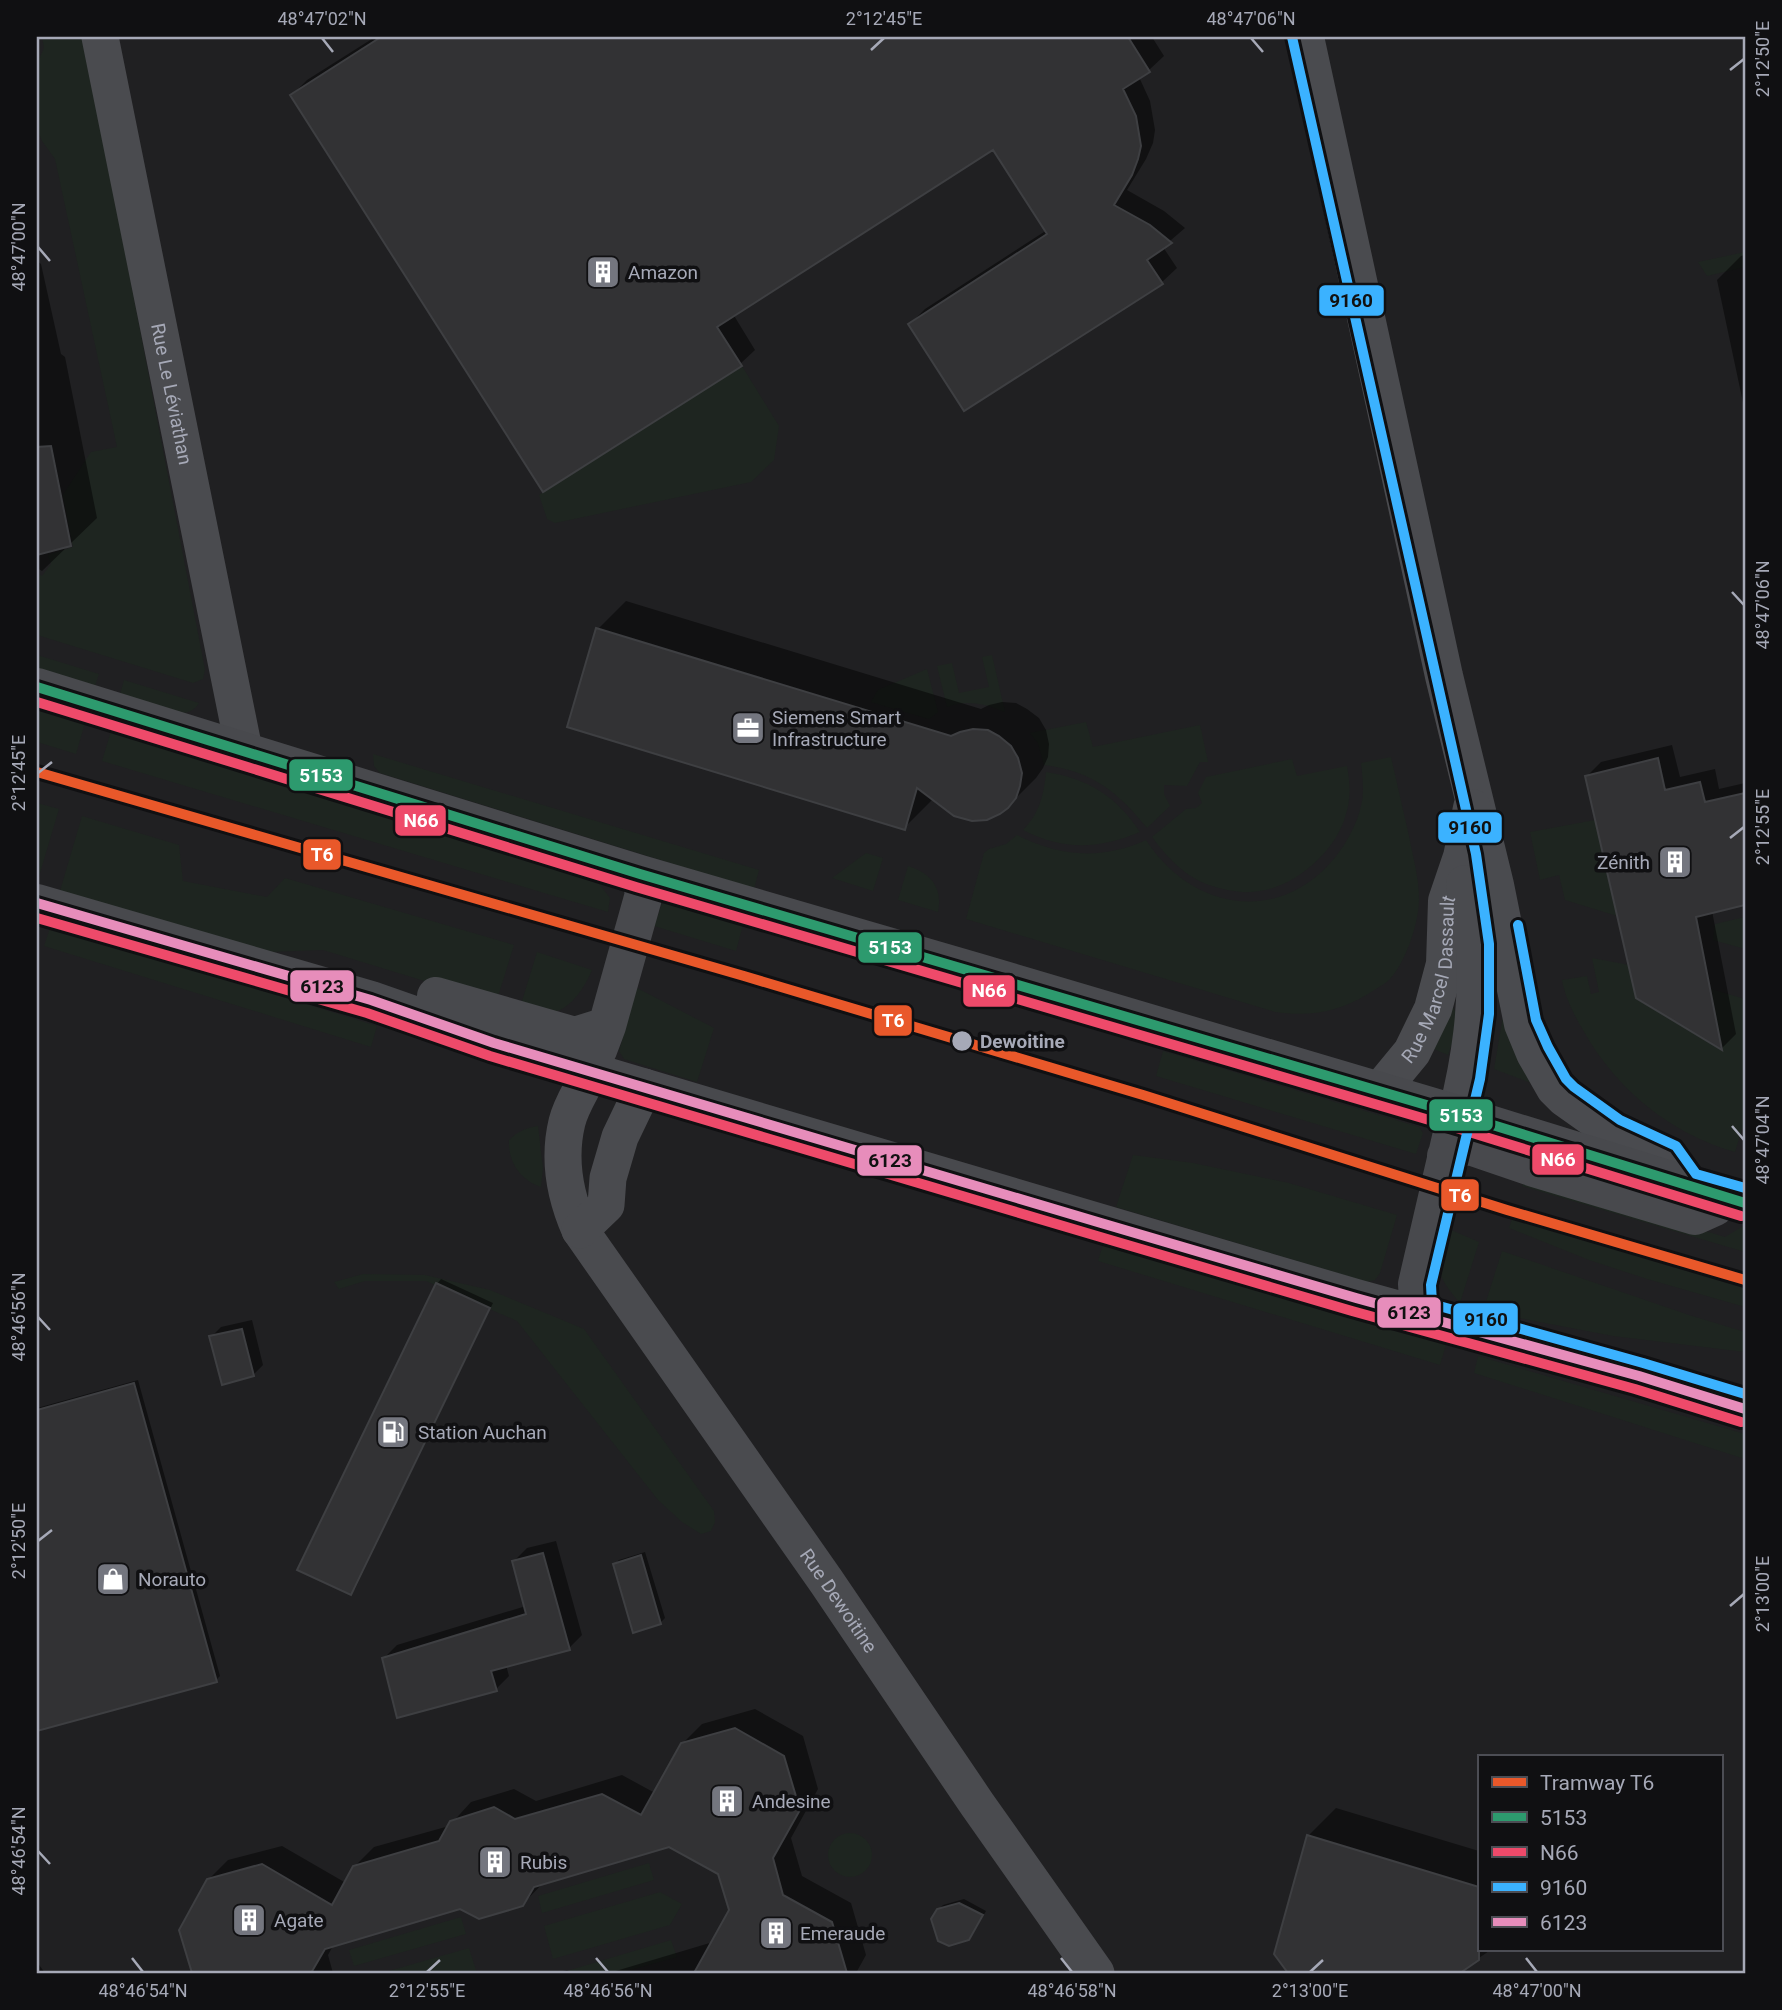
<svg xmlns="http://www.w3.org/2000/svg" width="1782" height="2010" font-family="Roboto,sans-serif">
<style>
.built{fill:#202022;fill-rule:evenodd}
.green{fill:#1e2520}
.shadow{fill:#0007}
.building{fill:#323234;stroke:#3e3f42;stroke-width:2}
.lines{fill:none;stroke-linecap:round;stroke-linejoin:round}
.minor{stroke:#4a4b4f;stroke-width:37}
.tertiary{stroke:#4a4b4f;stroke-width:38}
.secondary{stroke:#48494d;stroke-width:38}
.bus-1-casing{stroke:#101012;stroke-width:16}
.bus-2-casing{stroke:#101012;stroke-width:16}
.bus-3-casing{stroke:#101012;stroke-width:16}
.bus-4-casing{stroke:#101012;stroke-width:16}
.bus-1{stroke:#2d9a6e;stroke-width:10}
.bus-2{stroke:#ee4a6a;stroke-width:10}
.bus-3{stroke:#3bb2ff;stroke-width:10}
.bus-4{stroke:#e78dbb;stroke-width:10}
.tram-1-casing{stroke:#101012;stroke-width:16}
.tram-1{stroke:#e9582a;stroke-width:10}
.ticks{fill:none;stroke:#a6a9b7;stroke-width:2.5}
.stop-dot{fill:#a6a9b7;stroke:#101012;stroke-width:2.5}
.labels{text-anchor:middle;stroke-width:7;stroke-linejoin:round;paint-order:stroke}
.poi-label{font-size:19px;fill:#a6a9b7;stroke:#101012;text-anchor:start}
.street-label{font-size:19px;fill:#a6a9b7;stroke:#101012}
.stop-label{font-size:19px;font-weight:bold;fill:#a6a9b7;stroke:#101012;text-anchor:start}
.line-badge{stroke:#101012;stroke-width:2.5}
.badge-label{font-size:19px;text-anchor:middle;font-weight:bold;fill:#fff}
.pale-badge-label{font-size:19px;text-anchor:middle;font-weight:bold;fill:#111}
.neatline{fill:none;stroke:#a6a9b7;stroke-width:2.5}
.ticks-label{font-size:18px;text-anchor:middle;fill:#a6a9b7}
</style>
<rect width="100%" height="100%" fill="#161616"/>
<!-- built -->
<path class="built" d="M37 37H1745V1973H37ZM1479 1756H1721V1949H1479Z"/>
<!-- green -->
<path class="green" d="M42 37H84L205 670 203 679 193 683 37 635V573L42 576 51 564 48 555 73 547 63 495 91 452 117 447 55 159 42 141 37 129V64L44 48Z
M1745 252V267L1707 276 1698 262Z
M742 366 779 426 774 460 751 482 555 523 547 519 539 495Z
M37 655 99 674 95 686 37 669Z
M992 655 1005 712C987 704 966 699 947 707L937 666 952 663 959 693 989 687 982 657Z
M927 669 938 712 929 719 871 702 878 690Z
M124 680 199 703C195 710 188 713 181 713L120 694Z
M37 708 85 723 76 754 37 742Z
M1086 722 1093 747 1200 725 1208 762H1200L1187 786 1164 785V794L1170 806 1147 828C1118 792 1092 771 1044 765L1038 743 1030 733Z
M111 731 589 876 597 881 610 898 608 912 102 761Z
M373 754 759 870 754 889 380 773 374 766Z
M1391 757C1397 783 1403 810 1409 836 1413 857 1419 878 1419 899 1419 922 1406 962 1390 979 1384 985 1375 989 1368 994 1339 1012 1309 1017 1275 1012L966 919 984 853 989 849 1006 844 1017 835C1060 857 1102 860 1146 840 1196 917 1292 925 1344 845 1354 829 1363 809 1363 790 1363 781 1362 772 1361 763Z
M1292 759 1297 776 1347 766C1350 782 1351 799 1346 814 1336 853 1291 891 1251 892 1238 893 1221 889 1209 885 1184 876 1167 857 1152 837L1186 809 1196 808 1202 803 1198 793 1206 777Z
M1046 772C1089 779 1116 796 1140 832 1099 849 1064 851 1023 830 1039 814 1044 795 1046 772Z
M37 803 59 809 37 883Z
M82 816 179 845 183 881 267 897 285 878 514 945 496 1003 323 950 268 952 60 891Z
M1595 820 1617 916 1565 900 1559 875 1540 880 1530 832Z
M866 853 883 858 873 891 832 878Z
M908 866C931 873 943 888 938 912L898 900Z
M666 901H671L743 925 736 951 654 926 662 904Z
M1745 917V949L1713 940 1715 924Z
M51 925 377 1026 371 1047 44 946Z
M537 952 592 970C586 985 572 1008 554 1012 544 1014 530 1011 519 1011Z
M1592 958 1624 964 1745 999V1129H1742L1735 1152C1669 1133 1616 1089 1583 1030 1574 1015 1565 997 1562 980L1587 976 1591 994 1599 992Z
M637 988 714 1028 697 1082 624 1059 619 1051Z
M1452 1006 1456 1012 1454 1038 1448 1055 1429 1047Z
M1503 1016 1534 1084 1494 1069Z
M1163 1051 1419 1127 1423 1133 1416 1154 1156 1076Z
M538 1126 543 1168 541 1187C520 1180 508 1162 509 1140 518 1131 526 1128 538 1126Z
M1133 1155 1193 1163 1289 1183 1397 1215 1380 1273 1375 1280 1367 1282 1116 1207Z
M1525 1176 1725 1237 1745 1225V1252L1522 1186Z
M1513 1216 1745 1286V1307L1647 1279 1589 1260 1509 1228Z
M1444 1227 1479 1242 1460 1303C1432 1271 1438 1267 1444 1227Z
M1104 1241 1446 1345 1440 1365 1098 1261Z
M1502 1251 1689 1315 1745 1332V1352L1613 1336 1483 1311Z
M363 1274 425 1275 490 1290 584 1329 714 1511 715 1522 711 1531 701 1534 682 1522 658 1500 517 1321 426 1281H365L339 1289 334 1282Z
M1478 1356 1745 1434V1459L1474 1373Z
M828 1855a22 22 0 1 1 44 0a22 22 0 1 1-44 0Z
M649 1863 654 1880 542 1913 538 1896Z
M660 1892 682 1904 670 1925 553 1959 544 1926Z
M461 1917 466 1934 354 1966 349 1950Z
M671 1940 677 1957 619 1973H560Z
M469 1948 477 1973H382Z"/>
<!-- shadow -->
<path class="shadow" d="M375 37H1152L1164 56 1149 70 1139 77 1150 101 1155 130 1153 143 1146 159 1127 190 1164 211 1185 228 1163 247 1177 268 1162 282 965 408 910 324 925 309 1047 230 994 148 733 314 755 350 740 364 292 95 307 80Z
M1745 255V412L1717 280 1741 256Z
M37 261 41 264 61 354 65 357 97 518 42 571 37 568Z
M626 601 981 709 989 705 1002 702 1016 703 1027 709 1039 718 1046 730 1049 744 1048 757 1043 768 1036 778 1007 807 934 798 904 828 598 629Z
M1672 745 1680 777 1715 769 1719 789 1745 783V903L1712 911 1736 1034 1722 1048 1638 997 1587 776 1601 762Z
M441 1279 493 1303 355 1589 350 1593 437 1284Z
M252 1320 263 1365 253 1375 211 1337 221 1327Z
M138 1380 220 1676 216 1680 37 1730V1408Z
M556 1541 582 1635 569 1648 506 1665 509 1676 496 1689 384 1658 397 1645 526 1606 514 1561 527 1548Z
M645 1552 665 1618 660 1623 615 1564 619 1560Z
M755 1709 803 1736 818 1789 791 1838 802 1876 851 1903 866 1955 856 1973H609L713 1942 731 1910 720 1873 669 1845 544 1882 522 1905 460 1907 334 1944 328 1955 333 1973H194L181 1930 208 1880 228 1860 282 1846 346 1883 354 1867 374 1847 449 1826 471 1802 514 1789 536 1801 622 1775 655 1793 682 1744 702 1724Z
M1336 1808 1479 1851V1949H1492L1457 1973H1290L1276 1954 1308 1836Z
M964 1899 986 1911 973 1934 968 1939 938 1910 943 1905Z
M37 1962 45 1973H37Z
M567 1970 574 1973H555Z"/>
<!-- building -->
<path class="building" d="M381 37H1128L1150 72 1123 89 1136 116 1141 146 1138 159 1132 175 1114 205 1150 225 1172 243 1147 260 1163 284 964 411 908 324 1047 234 993 150 717 327 742 366 543 492 290 95Z
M51 446 71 546 37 555V447Z
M596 628 951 736 960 732 973 729 988 730 999 736 1011 746 1018 758 1022 773 1020 786 1016 798 1008 808 1000 814 987 820 972 821 954 816 917 788 905 830 567 727Z
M1658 758 1665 790 1700 782 1705 802 1745 793V905L1696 917 1722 1050 1636 998 1585 776Z
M436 1283 490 1308 351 1595 297 1570Z
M242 1329 254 1376 222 1385 209 1336Z
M134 1383 217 1682 37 1731V1410Z
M543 1553 570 1650 491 1671 497 1691 397 1718 382 1658 526 1614 512 1561Z
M641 1555 661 1624 633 1633 613 1564Z
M735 1728 784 1756 800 1810 773 1858 783 1895 832 1922 847 1973H694L729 1910 718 1874 669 1847 534 1887 523 1906 479 1919 460 1909 325 1949 311 1973H192L179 1930 207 1879 262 1864 332 1905 353 1866 439 1841 450 1821 494 1807 515 1819 602 1794 641 1815 681 1743Z
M1307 1835 1479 1887V1960L1460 1973H1288L1274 1954Z
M959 1903 983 1915 969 1940 949 1946 938 1941 931 1919 937 1909Z"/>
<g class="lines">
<!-- minor -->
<g class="minor">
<path id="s1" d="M100 37 244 750"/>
<path id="s2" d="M590 1072C583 1088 571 1105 567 1122 558 1159 565 1196 580 1230L826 1581 977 1804 1096 1973"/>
<path d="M580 1230 606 1205 608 1178 620 1137 644 1087"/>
</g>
<!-- tertiary -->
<g class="tertiary">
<path d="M1305 37 1444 676 1495 885 1523 1024 1535 1053 1555 1088 1565 1098 1613 1132 1668 1157 1687 1186"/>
<path id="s3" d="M1379 1092 1412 1052 1433 1009 1445 964 1447 901 1462 857 1472 808"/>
<path d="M1457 1114C1471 1058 1478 1007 1475 949 1473 927 1468 906 1465 884"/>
</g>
<!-- secondary -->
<path class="secondary" d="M37 687 640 874 977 972 1457 1114 1745 1203
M37 903 371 1000 494 1043 1101 1223 1356 1298 1639 1376 1745 1409
M436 996 575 1036 607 1026
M598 1050 607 1026 644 894 640 874
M1446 1156 1467 1145 1534 1168 1695 1216 1715 1207
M1419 1315 1417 1284 1452 1133"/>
<!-- bus-1 casing -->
<g class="bus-1-casing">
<path id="bus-1" d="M37 687 640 874 1457 1114 1745 1203"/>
</g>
<!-- bus-2 casing -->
<g class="bus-2-casing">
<path id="bus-2" d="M37 702 636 887 1453 1127 1741 1216
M37 918 367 1013 490 1056 1097 1236 1352 1311 1635 1389 1741 1422"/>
</g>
<!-- bus-3 casing -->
<g class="bus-3-casing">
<path id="bus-3" d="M1292 37 1476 854 1489 944V1014L1480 1079 1431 1285 1432 1304 1643 1363 1745 1394
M1518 925 1536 1020 1548 1047 1566 1079 1574 1087 1620 1120 1676 1146 1696 1174 1745 1188"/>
</g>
<!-- bus-4 casing -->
<g class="bus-4-casing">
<path id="bus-4" d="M37 903 371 1000 494 1043 1101 1223 1356 1298 1639 1376 1745 1409"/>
</g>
<!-- bus-1 -->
<use href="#bus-1" class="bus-1"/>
<!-- bus-2 -->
<use href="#bus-2" class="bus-2"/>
<!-- bus-3 -->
<use href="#bus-3" class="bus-3"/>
<!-- bus-4 -->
<use href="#bus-4" class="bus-4"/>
<!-- tram-1 casing -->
<g class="tram-1-casing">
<path id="tram-1" d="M37 772 744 976 1143 1095 1507 1210 1745 1280"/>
</g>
<!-- tram-1 -->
<use href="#tram-1" class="tram-1"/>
</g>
<!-- ticks -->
<path class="ticks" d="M322 38 333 52M1251 38 1263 52M871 50 884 38M1730 70 1744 59M38 247 50 261M1732 592 1744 605M38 773 52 762M1730 838 1744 827M1732 1126 1744 1140M38 1317 50 1330M38 1541 52 1530M1730 1606 1744 1594M38 1851 50 1864M132 1958 143 1972M596 1958 608 1972M1061 1958 1072 1972M1526 1958 1537 1972M427 1972 440 1960M1310 1972 1323 1960"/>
<!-- icons -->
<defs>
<g id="building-square" transform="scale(1.75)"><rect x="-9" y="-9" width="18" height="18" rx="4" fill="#74767f" stroke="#101012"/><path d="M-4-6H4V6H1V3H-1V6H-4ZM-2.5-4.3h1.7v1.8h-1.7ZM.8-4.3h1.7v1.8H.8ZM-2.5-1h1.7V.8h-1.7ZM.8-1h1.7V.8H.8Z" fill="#fff"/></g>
<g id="office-square" transform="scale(1.75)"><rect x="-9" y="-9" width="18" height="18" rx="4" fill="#74767f" stroke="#101012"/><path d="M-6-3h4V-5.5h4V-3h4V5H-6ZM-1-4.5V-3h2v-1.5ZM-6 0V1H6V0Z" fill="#fff"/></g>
<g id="fuel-square" transform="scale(1.75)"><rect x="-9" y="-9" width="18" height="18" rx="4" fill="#74767f" stroke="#101012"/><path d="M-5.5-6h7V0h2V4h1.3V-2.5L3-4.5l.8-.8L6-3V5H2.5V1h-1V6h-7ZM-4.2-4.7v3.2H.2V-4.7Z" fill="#fff"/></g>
<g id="shop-square" transform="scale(1.75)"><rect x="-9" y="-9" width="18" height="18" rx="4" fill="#74767f" stroke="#101012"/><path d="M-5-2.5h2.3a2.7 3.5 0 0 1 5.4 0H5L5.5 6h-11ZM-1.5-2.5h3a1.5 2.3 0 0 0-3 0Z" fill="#fff"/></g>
</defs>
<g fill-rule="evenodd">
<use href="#building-square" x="603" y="272"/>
<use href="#office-square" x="748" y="728"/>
<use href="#building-square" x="1675" y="862"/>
<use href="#fuel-square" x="393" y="1432"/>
<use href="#shop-square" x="113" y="1579"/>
<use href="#building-square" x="727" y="1801"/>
<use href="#building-square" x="495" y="1862"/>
<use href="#building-square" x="249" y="1920"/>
<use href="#building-square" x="776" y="1933"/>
</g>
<!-- markers -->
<circle class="stop-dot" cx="962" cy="1041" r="11"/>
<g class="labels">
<!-- poi labels -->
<g class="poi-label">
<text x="628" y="279">Amazon</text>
<text x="772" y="724">Siemens Smart<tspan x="772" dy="22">Infrastructure</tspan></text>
<text x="1650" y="869" text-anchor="end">Zénith</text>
<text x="418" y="1439">Station Auchan</text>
<text x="138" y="1586">Norauto</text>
<text x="752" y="1808">Andesine</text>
<text x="520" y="1869">Rubis</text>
<text x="274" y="1927">Agate</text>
<text x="800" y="1940">Emeraude</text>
</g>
<!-- street labels -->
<g class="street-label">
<text dy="7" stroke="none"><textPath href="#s1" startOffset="364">Rue Le Léviathan</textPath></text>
<text dy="7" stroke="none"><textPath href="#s3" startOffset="128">Rue Marcel Dassault</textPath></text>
<text dy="7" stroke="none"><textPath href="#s2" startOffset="618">Rue Dewoitine</textPath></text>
</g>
<!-- stop labels -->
<g class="stop-label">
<text x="980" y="1048">Dewoitine</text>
</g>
</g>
<g class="line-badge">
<rect x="1318" y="284" width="67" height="33" rx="7" fill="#3bb2ff"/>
<rect x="288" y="758" width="66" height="34" rx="7" fill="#2d9a6e"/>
<rect x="394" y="804" width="53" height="33" rx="7" fill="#ee4a6a"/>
<rect x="1437" y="811" width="66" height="33" rx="7" fill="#3bb2ff"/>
<rect x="302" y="838" width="40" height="33" rx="7" fill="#e9582a"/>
<rect x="857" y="931" width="66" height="33" rx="7" fill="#2d9a6e"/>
<rect x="289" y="969" width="66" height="34" rx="7" fill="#e78dbb"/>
<rect x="962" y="974" width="54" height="34" rx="7" fill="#ee4a6a"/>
<rect x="873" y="1004" width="40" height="33" rx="7" fill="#e9582a"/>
<rect x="1428" y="1098" width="66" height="34" rx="7" fill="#2d9a6e"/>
<rect x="1531" y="1143" width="54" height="33" rx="7" fill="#ee4a6a"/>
<rect x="856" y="1144" width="67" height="33" rx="7" fill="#e78dbb"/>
<rect x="1440" y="1178" width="40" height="34" rx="7" fill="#e9582a"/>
<rect x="1376" y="1296" width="66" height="33" rx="7" fill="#e78dbb"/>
<rect x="1452" y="1302" width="67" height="34" rx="7" fill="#3bb2ff"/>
</g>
<g class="badge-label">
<text x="321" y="782">5153</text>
<text x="421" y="827">N66</text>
<text x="322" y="861">T6</text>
<text x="890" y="954">5153</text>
<text x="989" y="997">N66</text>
<text x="893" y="1027">T6</text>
<text x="1461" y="1122">5153</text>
<text x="1558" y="1166">N66</text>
<text x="1460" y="1202">T6</text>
</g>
<g class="pale-badge-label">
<text x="1351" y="307">9160</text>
<text x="1470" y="834">9160</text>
<text x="322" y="993">6123</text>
<text x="890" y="1167">6123</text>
<text x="1409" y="1319">6123</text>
<text x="1486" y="1326">9160</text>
</g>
<!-- border -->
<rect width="1782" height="2010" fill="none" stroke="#101012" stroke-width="77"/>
<!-- legend -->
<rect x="1478" y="1755" width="245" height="196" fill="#101012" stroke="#4c4d54" stroke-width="2"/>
<rect x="1492" y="1777" width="35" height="10" fill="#e9582a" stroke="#4c4d54" stroke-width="2"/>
<text x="1540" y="1790" font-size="21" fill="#a6a9b7">Tramway T6</text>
<rect x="1492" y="1812" width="35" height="10" fill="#2d9a6e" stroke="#4c4d54" stroke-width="2"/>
<text x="1540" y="1825" font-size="21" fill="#a6a9b7">5153</text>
<rect x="1492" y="1847" width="35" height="10" fill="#ee4a6a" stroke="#4c4d54" stroke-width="2"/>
<text x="1540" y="1860" font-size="21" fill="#a6a9b7">N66</text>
<rect x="1492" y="1882" width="35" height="10" fill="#3bb2ff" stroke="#4c4d54" stroke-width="2"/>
<text x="1540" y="1895" font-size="21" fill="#a6a9b7">9160</text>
<rect x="1492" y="1917" width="35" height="10" fill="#e78dbb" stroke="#4c4d54" stroke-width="2"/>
<text x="1540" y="1930" font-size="21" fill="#a6a9b7">6123</text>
<rect x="38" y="38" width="1706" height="1934" class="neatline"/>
<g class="ticks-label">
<text x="322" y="25">48°47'02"N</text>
<text x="884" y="25">2°12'45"E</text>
<text x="1251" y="25">48°47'06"N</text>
<text transform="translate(1763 59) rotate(-90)" y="6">2°12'50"E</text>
<text transform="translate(19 247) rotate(-90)" y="6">48°47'00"N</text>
<text transform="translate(1763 605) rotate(-90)" y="6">48°47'06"N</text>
<text transform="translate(19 773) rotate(-90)" y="6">2°12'45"E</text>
<text transform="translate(1763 827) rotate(-90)" y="6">2°12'55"E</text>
<text transform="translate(1763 1140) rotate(-90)" y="6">48°47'04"N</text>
<text transform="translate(19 1317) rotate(-90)" y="6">48°46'56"N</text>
<text transform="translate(19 1541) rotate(-90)" y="6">2°12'50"E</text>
<text transform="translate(1763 1594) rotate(-90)" y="6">2°13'00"E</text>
<text transform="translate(19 1851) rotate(-90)" y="6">48°46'54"N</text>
<text x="143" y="1997">48°46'54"N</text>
<text x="427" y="1997">2°12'55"E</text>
<text x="608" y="1997">48°46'56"N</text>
<text x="1072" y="1997">48°46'58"N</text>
<text x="1310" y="1997">2°13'00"E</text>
<text x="1537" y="1997">48°47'00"N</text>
</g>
</svg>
